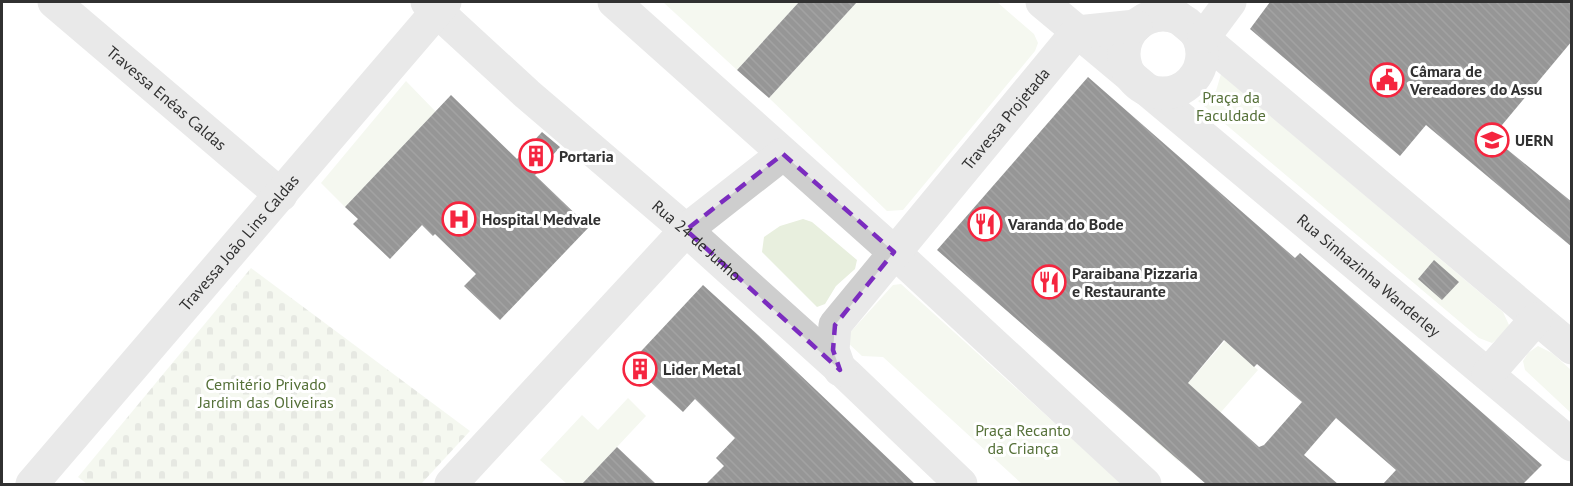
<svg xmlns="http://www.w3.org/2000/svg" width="1573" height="486" font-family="'PT Sans',sans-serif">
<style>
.green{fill:#e8efde}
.cemetery{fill:url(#cemetery-stones)}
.building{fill:url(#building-back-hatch);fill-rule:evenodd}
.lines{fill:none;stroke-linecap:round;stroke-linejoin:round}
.minor{stroke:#cecece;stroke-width:33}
.marked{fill:none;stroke:#7b2cbf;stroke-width:4.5;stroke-dasharray:12 8;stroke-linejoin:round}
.labels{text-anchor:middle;stroke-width:6;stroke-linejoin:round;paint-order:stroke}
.poi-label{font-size:16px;font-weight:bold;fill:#313131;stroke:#fff;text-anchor:start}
.park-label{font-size:16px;fill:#567139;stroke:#fff}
.street-label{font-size:16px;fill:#313131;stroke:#fff}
</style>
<defs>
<pattern id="cemetery-stones" width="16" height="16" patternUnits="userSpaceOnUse" patternTransform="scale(1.5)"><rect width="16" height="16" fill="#e8efde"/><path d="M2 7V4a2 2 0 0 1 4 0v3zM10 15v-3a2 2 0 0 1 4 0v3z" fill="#c7cdbf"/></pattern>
<pattern id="building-back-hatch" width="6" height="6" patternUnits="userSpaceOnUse" patternTransform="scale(1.5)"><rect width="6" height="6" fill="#181818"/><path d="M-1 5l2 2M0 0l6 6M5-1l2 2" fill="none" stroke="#313131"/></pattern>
</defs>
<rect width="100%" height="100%" fill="#fff"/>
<!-- green -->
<path class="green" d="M663 2H799L737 70Z
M857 2H997L1034 34 1038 43 1035 51 903 210 887 211 769 98Z
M1221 74 1503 312 1509 325 1505 333 1492 343 1479 338 1198 101 1216 91Z
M406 81 436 112 345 207 321 183Z
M803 219 812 222 857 260 855 269 836 286 825 304 817 307 762 252 764 237 780 226Z
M901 284 1122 484H1022L883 357 862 356 847 342V336L893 285Z
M1225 341 1258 370 1178 461 1145 432Z
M1538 346 1552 353 1571 370V413L1525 370 1523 361 1528 353Z
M628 398 646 416 602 463 622 483 620 484H567L540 460 582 415 598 430Z"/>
<!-- cemetery -->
<path class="cemetery" d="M251 268 470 431 421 484H87L78 477Z"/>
<!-- building -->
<path class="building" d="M799 2H857L769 98 737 70Z
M1270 2H1572V41L1492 137 1572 202V247L1426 125 1400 156 1250 29Z
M1088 77 1295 258 1300 253 1542 465 1523 484H1383L1396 470 1336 418 1304 455 1338 484H1206L937 250ZM1224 340 1254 367 1257 364 1302 402 1264 445 1259 447 1188 383Z
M451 95 517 159 542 132 560 147 535 175 589 227 500 320 464 286 476 274 435 234 433 236 422 225 390 259 353 224 358 219 345 207Z
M1434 260 1459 282 1442 300 1418 279Z
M703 285 758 335 915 484H706L724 466 716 458 735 438 695 399 683 412 630 363Z
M617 447 656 484H582Z"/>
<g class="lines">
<!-- minor -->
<g class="minor">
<path id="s1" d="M54 2 281 195"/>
<path id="s2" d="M427 2 527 94 686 230 846 374 961 484"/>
<path d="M614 2 894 252 1145 484"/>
<path id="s3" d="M1042 2 1572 445"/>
<path d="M1160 2 1572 348"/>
<circle cx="1163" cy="54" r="39"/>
<path d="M1204 37 1230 2"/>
<path id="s4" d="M840 370 833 350 835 325 1077 32 1136 26"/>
<path d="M1488 374 1536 319"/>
<path id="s5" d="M32 484 445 2"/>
<path d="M451 484 686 230 783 154"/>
</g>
</g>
<!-- marked area -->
<path d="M0 0H1573V486H0ZM783 154 894 252 835 325 833 350 840 370 686 230Z" fill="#fff" fill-opacity=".55" fill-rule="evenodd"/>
<path class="marked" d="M783 154 894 252 835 325 833 350 840 370 686 230Z"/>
<!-- icons -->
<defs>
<g id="civic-ring" transform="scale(1.725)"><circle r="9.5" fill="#fff" stroke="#f5253f" stroke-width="1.5"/><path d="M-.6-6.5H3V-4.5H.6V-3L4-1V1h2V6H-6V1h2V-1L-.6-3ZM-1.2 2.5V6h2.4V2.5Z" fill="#f5253f"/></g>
<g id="university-ring" transform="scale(1.725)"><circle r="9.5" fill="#fff" stroke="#f5253f" stroke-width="1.5"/><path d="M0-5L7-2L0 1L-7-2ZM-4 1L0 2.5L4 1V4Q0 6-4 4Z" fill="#f5253f"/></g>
<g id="building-ring" transform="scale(1.725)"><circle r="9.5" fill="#fff" stroke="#f5253f" stroke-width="1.5"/><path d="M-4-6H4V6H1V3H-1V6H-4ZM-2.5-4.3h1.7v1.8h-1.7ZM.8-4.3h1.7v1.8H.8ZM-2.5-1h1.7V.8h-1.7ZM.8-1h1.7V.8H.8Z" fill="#f5253f"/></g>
<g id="hospital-ring" transform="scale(1.725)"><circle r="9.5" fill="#fff" stroke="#f5253f" stroke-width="1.5"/><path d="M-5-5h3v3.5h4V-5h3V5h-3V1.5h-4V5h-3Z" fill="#f5253f"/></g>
<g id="restaurant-ring" transform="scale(1.725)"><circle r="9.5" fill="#fff" stroke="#f5253f" stroke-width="1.5"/><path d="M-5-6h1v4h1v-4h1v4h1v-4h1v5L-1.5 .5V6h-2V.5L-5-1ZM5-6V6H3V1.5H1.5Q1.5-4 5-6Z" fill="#f5253f"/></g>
</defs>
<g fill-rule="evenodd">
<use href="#civic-ring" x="1387" y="80"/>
<use href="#university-ring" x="1492" y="140"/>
<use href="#building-ring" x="536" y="156"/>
<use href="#hospital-ring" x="459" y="219"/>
<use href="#restaurant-ring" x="985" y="224"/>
<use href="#restaurant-ring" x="1049" y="282"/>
<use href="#building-ring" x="640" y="369"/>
</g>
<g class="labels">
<!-- poi labels -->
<g class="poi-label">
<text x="1410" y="77">Câmara de<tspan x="1410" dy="18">Vereadores do Assu</tspan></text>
<text x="1515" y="146">UERN</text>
<text x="559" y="162">Portaria</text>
<text x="482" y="225">Hospital Medvale</text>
<text x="1008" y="230">Varanda do Bode</text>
<text x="1072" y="279">Paraibana Pizzaria<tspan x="1072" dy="18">e Restaurante</tspan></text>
<text x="663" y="375">Lider Metal</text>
</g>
<!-- park labels -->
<g class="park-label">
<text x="1231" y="103">Praça da<tspan x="1231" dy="18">Faculdade</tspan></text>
<text x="266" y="390">Cemitério Privado<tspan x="266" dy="18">Jardim das Oliveiras</tspan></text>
<text x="1023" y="436">Praça Recanto<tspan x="1023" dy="18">da Criança</tspan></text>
</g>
<!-- street labels -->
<g class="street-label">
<text dy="6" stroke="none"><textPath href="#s1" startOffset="148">Travessa Enéas Caldas</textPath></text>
<text dy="6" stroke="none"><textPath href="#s4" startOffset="314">Travessa Projetada</textPath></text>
<text dy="6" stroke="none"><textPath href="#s2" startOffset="360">Rua 24 de Junho</textPath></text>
<text dy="6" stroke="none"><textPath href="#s5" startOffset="318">Travessa João Lins Caldas</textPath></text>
<text dy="6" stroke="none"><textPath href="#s3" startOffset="426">Rua Sinhazinha Wanderley</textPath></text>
</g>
</g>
<!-- border -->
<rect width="1573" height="486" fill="none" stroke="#313131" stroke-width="6"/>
</svg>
